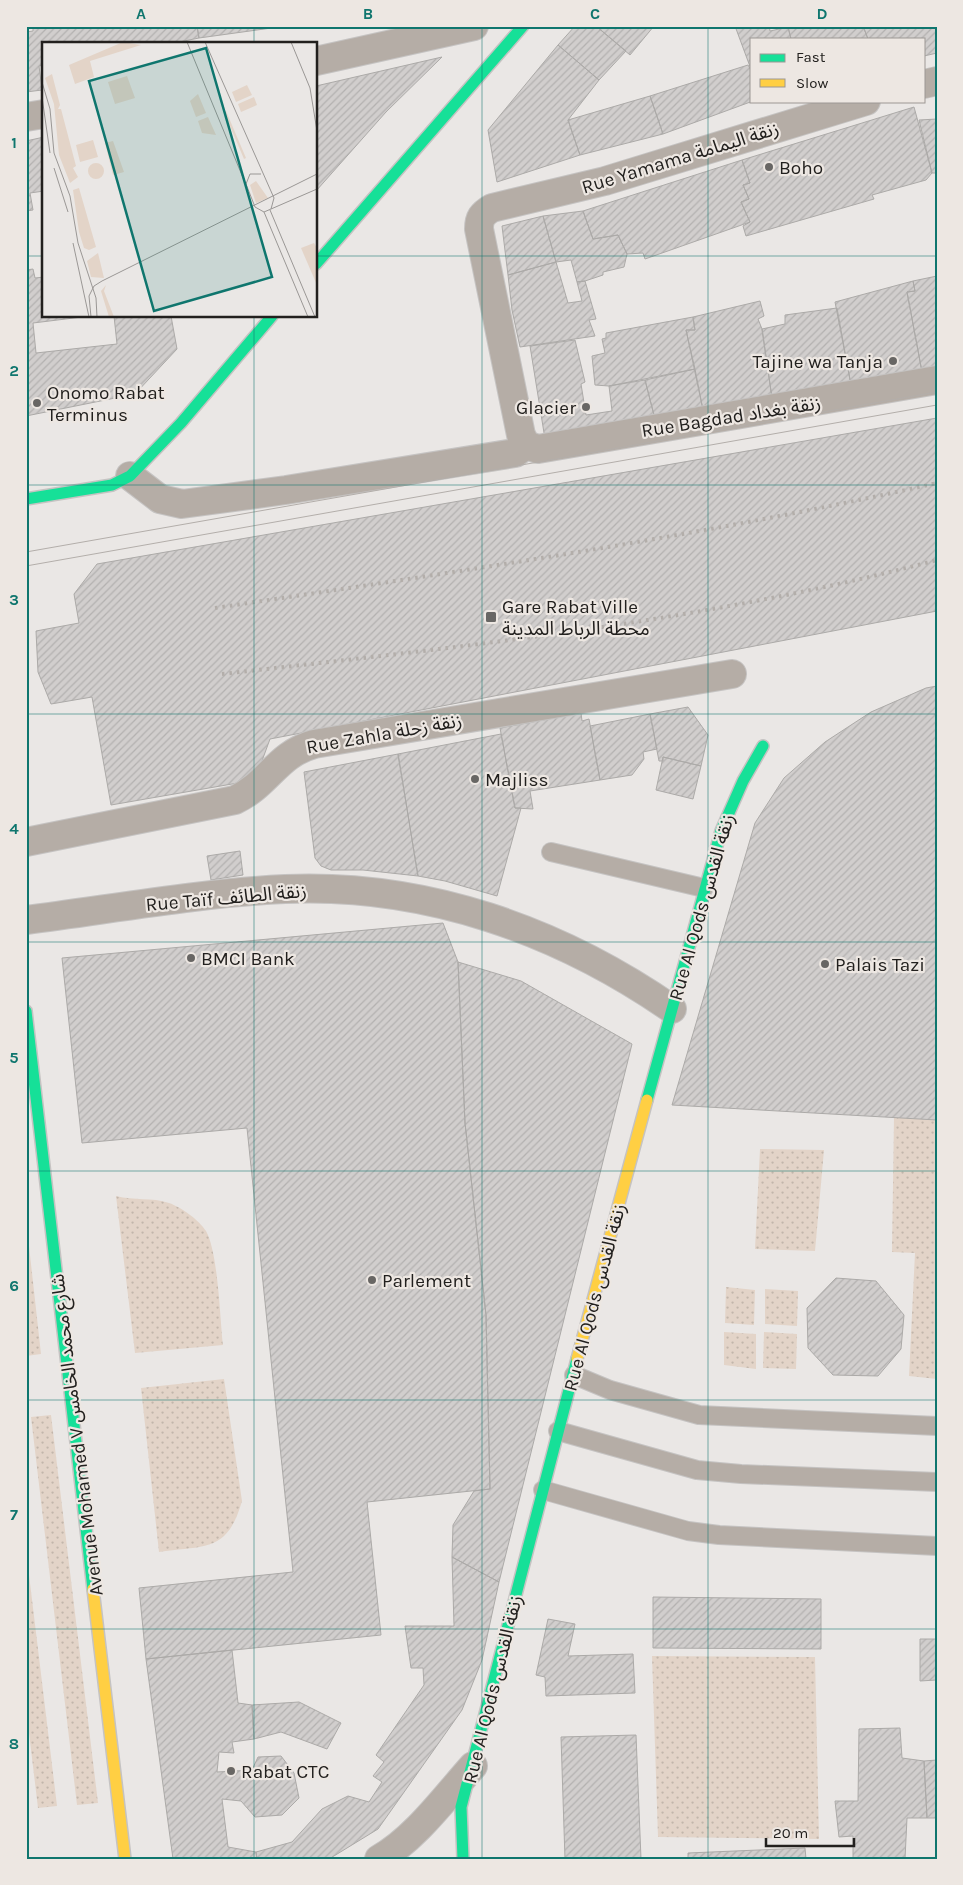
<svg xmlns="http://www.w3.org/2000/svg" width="963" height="1885" font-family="Karla,'Noto Sans Arabic',sans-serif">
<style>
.grass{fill:url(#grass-dots)}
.building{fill:url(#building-hatch);stroke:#acaaa8}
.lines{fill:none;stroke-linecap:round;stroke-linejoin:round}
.lane-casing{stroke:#c5c3c2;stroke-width:20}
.street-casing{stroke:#c5c3c2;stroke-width:30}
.fast-casing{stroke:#c5c3c2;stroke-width:14}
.slow-casing{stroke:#c5c3c2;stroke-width:14}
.lane{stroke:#b5ada6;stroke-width:18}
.street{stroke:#b5ada6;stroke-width:28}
.fast{stroke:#16e098;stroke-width:11}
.slow{stroke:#ffcf43;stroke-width:11}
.tram{stroke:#b3aeaa;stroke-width:1}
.rail{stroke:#b3aeaa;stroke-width:4;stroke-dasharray:2.5 5;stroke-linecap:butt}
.grid{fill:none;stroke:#0f766e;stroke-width:1;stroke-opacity:0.55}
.poi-dot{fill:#686664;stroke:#ede7e2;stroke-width:2}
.labels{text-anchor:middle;stroke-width:4.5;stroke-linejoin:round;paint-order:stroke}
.street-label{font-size:19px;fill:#22201e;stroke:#ede7e2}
.poi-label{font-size:19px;fill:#22201e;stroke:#ede7e2;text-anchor:start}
.inset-road{fill:none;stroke:#9a9795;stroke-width:1}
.view{fill:#0f766e;fill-opacity:0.15;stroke:#0f766e;stroke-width:2.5}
.inset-edge{fill:none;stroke:#22201e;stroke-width:2.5}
.neatline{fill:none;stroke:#0f766e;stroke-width:2}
.grid-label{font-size:16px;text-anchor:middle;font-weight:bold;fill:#0f766e}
</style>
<defs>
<pattern id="grass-dots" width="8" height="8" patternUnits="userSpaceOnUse" patternTransform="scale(1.25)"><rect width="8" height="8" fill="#e3d4c8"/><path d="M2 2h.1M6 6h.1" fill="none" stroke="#c2b6ab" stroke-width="1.8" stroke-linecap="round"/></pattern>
<pattern id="building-hatch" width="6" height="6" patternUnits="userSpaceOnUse" patternTransform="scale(1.25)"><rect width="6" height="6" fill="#d1cecd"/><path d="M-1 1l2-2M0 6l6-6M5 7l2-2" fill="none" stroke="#b3b1b0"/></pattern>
</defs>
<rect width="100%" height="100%" fill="#eae7e5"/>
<!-- grass -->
<path class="grass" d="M894 1117 937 1120V1379L909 1376 915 1253 892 1252Z
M760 1149 824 1150 815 1251 755 1249Z
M116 1196C134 1201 152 1197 169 1203 181 1207 199 1220 206 1231 218 1252 220 1318 223 1345L135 1353Z
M26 1219 41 1354 26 1356Z
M726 1287 755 1290 754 1325 725 1323Z
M765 1289 798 1291 797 1326 765 1324Z
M724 1332 756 1334V1369L724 1365Z
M764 1332 797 1334 796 1369 763 1368Z
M224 1379 242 1501C227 1553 206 1545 159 1552L141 1388Z
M51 1415 98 1803 77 1805 31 1417Z
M26 1550 57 1806 38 1808 26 1708Z
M652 1656 815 1657 819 1839 658 1837Z"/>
<!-- building -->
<path class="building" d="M33 26H197L199 38 169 44H44V65L39 66 42 90 26 92V32L33 31Z
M197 26H286L199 38Z
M575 26H596L626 51 599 80 558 45Z
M596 26H654L630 55Z
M735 26H769L770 31 788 27 791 39H752V72Z
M863 26H937V53L924 56V39H868Z
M863 26 868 39H791L788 27Z
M558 45 599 80 568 120 580 155 497 182 488 130Z
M442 57 386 112 316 191V86Z
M748 65 752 72 753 101 663 134 650 96Z
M650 96 663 134 580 155 568 120Z
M914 107 932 173 926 180 872 195 874 199 746 236 743 226 750 222 741 202 749 199 743 185 750 183 742 160Z
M937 119V173H932L919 120Z
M44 137V191L30 193 33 210 26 211V141Z
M742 160 750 183 743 185 749 199 741 202 750 222 645 259 643 253 627 254 618 235 593 239 583 211Z
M583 211 593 239 618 235 627 254 624 267 603 272V275L585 281 577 282 571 260 556 262 543 216Z
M543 216 556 262 508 275 502 226Z
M556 262 568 303 582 301 577 282 585 281 596 319 589 320 595 336 520 347 512 310 508 275Z
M33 269 35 278 44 277V316H90L33 323 36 353 117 344 114 316H171L177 349 135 394 26 416V270Z
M937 276V369L922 372 907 292 915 291 913 281Z
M913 281 915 291 907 292 922 372 851 385 835 302Z
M760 301 764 316 758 319 762 329 772 398 703 410 686 330H695L693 317Z
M837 308 851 385 772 398 762 329 785 324V315Z
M693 317 695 330H686L695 369 609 386 595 385 592 356 605 353 602 339 606 338V333Z
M575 340 585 382 581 384 586 415 612 411 609 386 645 380 655 419 545 439 530 346Z
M695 369 703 410 655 419 645 380Z
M937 418V611L270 739 255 780 111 805 92 697 51 704 38 672 36 631 79 623 74 594 97 564Z
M937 686V1120L672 1105 755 823 784 778 825 742 871 712 926 688Z
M688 707 708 735 701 766 663 757V761H659L650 714Z
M581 713 582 721 589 719 600 780 530 791 533 809 515 808 500 728Z
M650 714 657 749 643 752 644 759 632 775 600 780 590 726Z
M501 734 515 808H521L497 896 445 881 418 876 398 754Z
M398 754 418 876 363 870H331L321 866 315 858 304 772Z
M663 757 701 766 693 799 656 790Z
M240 851 243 875 211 880 207 856Z
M443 923 458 962 465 1123 486 1315 490 1489 367 1502 381 1635 146 1659 139 1588 293 1572 247 1128 82 1143 62 958Z
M458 962 521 981 632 1044 499 1582 452 1557 453 1525 474 1491 490 1489 486 1315 465 1123Z
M836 1278 876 1281 904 1315 901 1349 878 1376 833 1375 808 1348 807 1308Z
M452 1557 499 1582 482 1660 462 1710 378 1829 329 1859H257L256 1852 292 1842 322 1809 348 1796 369 1802 382 1782 373 1776 384 1762 376 1755 424 1685 423 1668H411L405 1626H454Z
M653 1597 821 1599V1649L653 1648Z
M548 1619 575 1624 568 1656 633 1654 635 1693 546 1696 545 1677 536 1675Z
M920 1639H937V1688L936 1680 920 1681Z
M232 1650 238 1703 252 1705 254 1739 232 1742 234 1753 219 1752 217 1772 252 1770 258 1757 281 1756 294 1773 299 1798 282 1815 255 1817 241 1801 222 1799 228 1847 256 1852 257 1859H173L146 1659Z
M299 1702 341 1723 327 1749 281 1732 254 1739 252 1705Z
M900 1728 902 1758 924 1761 927 1818H907L905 1859H853V1836L839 1837 835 1801H858L859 1729Z
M636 1735 641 1859H565L561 1737Z
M937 1760V1818H927L924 1761Z
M805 1848 806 1859H688V1853Z"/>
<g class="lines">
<!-- lane casing -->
<g class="lane-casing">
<path id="lane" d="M551 852 704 888
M574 1375 610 1390 699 1415 937 1426
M558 1431 697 1470 741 1474 937 1482
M543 1490 688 1531 719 1535 937 1546"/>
</g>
<!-- street casing -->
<g class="street-casing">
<path id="street" d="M316 61 474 26
M924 84 937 81
M26 117 44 114
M526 445 521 435 479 229C479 218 482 214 492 208L605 181 866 101
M526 445 538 449 937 380
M130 476 160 499 182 504 286 490 515 453 526 445
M26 842 235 800C270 783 276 755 314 744L732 674
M26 920C112 909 199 893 285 889 425 883 558 930 672 1009
M379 1859C415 1839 446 1796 473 1766"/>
</g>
<!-- fast casing -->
<g class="fast-casing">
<path id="fast" d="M316 264 523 26
M26 499 112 485 130 476 181 423 272 316
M26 1011 93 1589
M647 1100 721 831 743 781 763 746
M463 1859 461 1807 577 1359"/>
</g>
<!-- slow casing -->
<g class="slow-casing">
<path id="slow" d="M577 1359 647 1100
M93 1589 125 1859"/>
</g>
<!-- lane -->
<use href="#lane" class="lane"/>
<!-- street -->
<use href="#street" class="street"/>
<!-- fast -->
<use href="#fast" class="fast"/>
<!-- slow -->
<use href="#slow" class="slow"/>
<!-- tram -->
<path class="tram" d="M26 552 937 392
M26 566 937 405"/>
<!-- rail -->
<path class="rail" d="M215 608C456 572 698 537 937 483
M222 674C461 647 703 622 937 560"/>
</g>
<!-- grid -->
<path class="grid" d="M254 26V44M482 26V1859M708 26V1859M26 256H44M316 256H937M254 316V1859M26 485H937M26 714H937M26 942H937M26 1171H937M26 1400H937M26 1629H937"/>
<!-- markers -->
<g class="poi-dot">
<circle cx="769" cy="167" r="5"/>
<circle cx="893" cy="361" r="5"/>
<circle cx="37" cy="403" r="5"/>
<circle cx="586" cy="407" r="5"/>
<rect x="485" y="611" width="12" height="12" rx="2.5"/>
<circle cx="475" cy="779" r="5"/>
<circle cx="191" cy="958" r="5"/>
<circle cx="825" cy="964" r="5"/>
<circle cx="372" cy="1280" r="5"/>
<circle cx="231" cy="1771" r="5"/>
</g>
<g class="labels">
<!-- street labels -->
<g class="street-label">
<text transform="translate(680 157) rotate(-17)" y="7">Rue Yamama زنقة اليمامة</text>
<text transform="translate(731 416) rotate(-9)" y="7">Rue Bagdad زنقة بغداد</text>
<text transform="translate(384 733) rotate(-10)" y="7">Rue Zahla زنقة زحلة</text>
<text transform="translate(226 897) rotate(-5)" y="7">Rue Taïf زنقة الطائف</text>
<text transform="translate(701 907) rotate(-74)" y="7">Rue Al Qods زنقة القدس</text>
<text transform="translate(594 1297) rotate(-75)" y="7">Rue Al Qods زنقة القدس</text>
<text transform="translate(76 1435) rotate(-97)" y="7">Avenue Mohamed V شارع محمد الخامس</text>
<text transform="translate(492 1689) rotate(-76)" y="7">Rue Al Qods زنقة القدس</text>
</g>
<!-- poi labels -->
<g class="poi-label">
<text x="779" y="174">Boho</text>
<text x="883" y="368" text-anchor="end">Tajine wa Tanja</text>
<text x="47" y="399">Onomo Rabat<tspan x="47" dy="22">Terminus</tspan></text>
<text x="576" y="414" text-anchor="end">Glacier</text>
<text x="502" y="613">Gare Rabat Ville<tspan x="502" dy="22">محطة الرباط المدينة</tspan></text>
<text x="485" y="786">Majliss</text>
<text x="201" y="965">BMCI Bank</text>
<text x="835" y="971">Palais Tazi</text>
<text x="382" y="1287">Parlement</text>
<text x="241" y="1778">Rabat CTC</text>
</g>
</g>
<!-- overview -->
<g transform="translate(42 42)">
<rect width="275" height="275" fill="#eae7e5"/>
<path d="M81 0 99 3 48 19 52 35 33 42 27 23ZM10 32 18 63 16 67H19L34 124 31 126 36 135 28 141 17 113 12 62 3 36ZM85 34 93 56 73 62 66 40ZM205 43 210 53 194 60 190 50ZM156 52 164 71 154 75 148 59ZM212 55 215 63 199 70 196 62ZM184 69 204 116 202 117 182 70ZM166 75 174 93 160 91 156 79ZM51 98 56 115 38 120 34 103ZM71 99 82 130 71 133 63 101ZM46 129a8 8 0 1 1 16 0a8 8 0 1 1-16 0ZM214 139 226 156 214 161 208 143ZM37 146 54 205 47 208 42 206 37 190 31 148ZM56 211 62 236 49 235 45 219ZM64 243 62 249 72 275H67L59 249Z" fill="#e3d4c8"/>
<path d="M272 201 275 206V243L259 206Z" fill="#e3d4c8"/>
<path class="inset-road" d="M145 0 204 143M163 0 232 156 229 167 222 170 213 165 204 142 208 132H219M249 0 268 46 275 89M0 40 8 67 12 111 28 154 36 201 54 256 55 275M0 55 8 111M12 126 26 170M229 167 275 147M228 168 273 275M222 170 266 275M31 201 47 275M49 275 47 254 52 244 60 239 275 132"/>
<path class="view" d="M164 6 230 235 112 269 47 39Z"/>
<rect width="275" height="275" class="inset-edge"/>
</g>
<!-- border -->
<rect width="963" height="1885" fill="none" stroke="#ede7e2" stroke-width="55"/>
<!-- legend -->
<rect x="750" y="38" width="175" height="65" fill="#ede7e2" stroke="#9c9794"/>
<rect x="760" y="54" width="25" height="8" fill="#16e098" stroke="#9c9794"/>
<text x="796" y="62" font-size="15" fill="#22201e">Fast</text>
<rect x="760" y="79" width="25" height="8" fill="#ffcf43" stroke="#9c9794"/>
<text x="796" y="88" font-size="15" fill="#22201e">Slow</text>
<!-- scale -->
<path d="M766 1838v8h88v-8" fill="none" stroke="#22201e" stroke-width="2.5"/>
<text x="773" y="1838" font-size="15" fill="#22201e" stroke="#ede7e2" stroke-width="4" paint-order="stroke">20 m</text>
<rect x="28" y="28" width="908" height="1830" class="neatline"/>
<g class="grid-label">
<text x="141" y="19">A</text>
<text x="368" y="19">B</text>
<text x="595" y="19">C</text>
<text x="822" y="19">D</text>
<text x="14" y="148">1</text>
<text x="14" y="376">2</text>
<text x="14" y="605">3</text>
<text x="14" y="834">4</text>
<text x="14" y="1063">5</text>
<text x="14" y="1291">6</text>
<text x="14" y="1520">7</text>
<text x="14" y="1749">8</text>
</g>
</svg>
